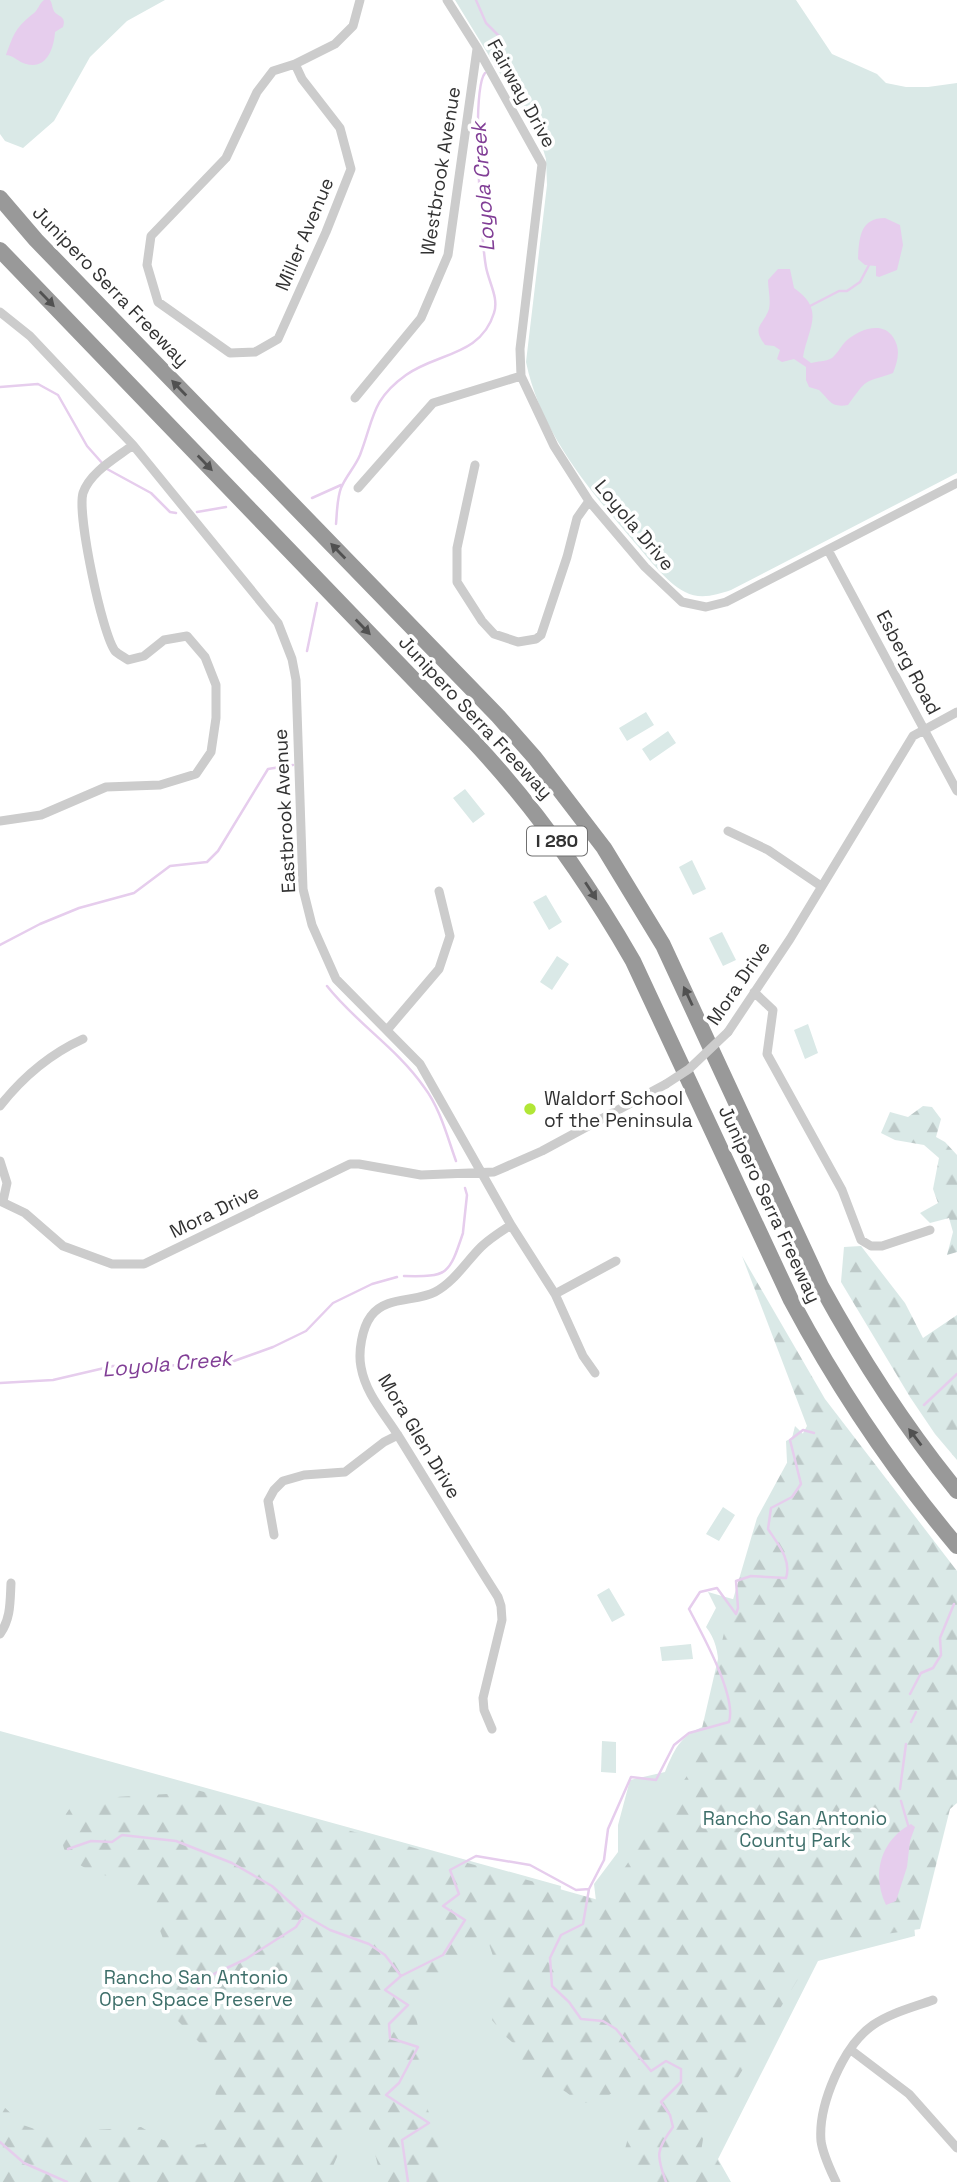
<svg xmlns="http://www.w3.org/2000/svg" width="957" height="2182" font-family="'Space Grotesk',sans-serif">
<style>
.green{fill:#dae9e7}
.forest{fill:url(#forest-firs)}
.water{fill:#e6cded}
.lines{fill:none;stroke-linecap:round;stroke-linejoin:round}
.stream{stroke:#e6cded;stroke-width:2.5}
.minor{stroke:#ccc;stroke-width:9}
.motorway{stroke:#999;stroke-width:16}
.minor-bridge{stroke:#ccc;stroke-width:9}
.oneway{fill:#515151}
.poi-dot{fill:#b1e636;stroke:#fff;stroke-width:2.5}
.labels{text-anchor:middle;stroke-width:7;stroke-linejoin:round;paint-order:stroke}
.shield{fill:#fff;stroke:#707070;stroke-width:2}
.shield-label{font-size:18px;font-weight:bold;fill:#323232}
.street-label{font-size:19px;fill:#323232;stroke:#fff}
.poi-label{font-size:19px;fill:#323232;stroke:#fff;text-anchor:start}
.park-label{font-size:19px;fill:#3e6f6a;stroke:#fff}
.water-label{font-size:21px;font-style:italic;fill:#813e96;stroke:#fff}
</style>
<defs>
<pattern id="forest-firs" width="22" height="20" patternUnits="userSpaceOnUse" patternTransform="scale(1.75)"><rect width="22" height="20" fill="#dae9e7"/><path d="M5 1l3.5 6h-7zM16 11l3.5 6h-7z" fill="#bcc8c7"/></pattern>
</defs>
<rect width="100%" height="100%" fill="#fff"/>
<!-- green -->
<path class="green" d="M0 0H165L127 21 90 57 54 121 23 148 5 141 0 134Z
M455 0H796L832 54 877 74 886 83 906 87H928L957 83V473L731 590C716 595 700 600 685 592 666 582 649 559 635 543 589 489 541 434 526 362L547 185 546 159 540 139Z
M646 712 654 725 627 741 619 728Z
M668 731 676 743 650 761 642 749Z
M465 789 485 814 473 823 453 798Z
M692 860 706 889 693 895 679 867Z
M546 895 562 922 549 930 533 902Z
M722 932 736 960 723 966 709 938Z
M557 956 569 964 552 990 540 982Z
M808 1024 818 1053 805 1059 794 1030Z
M795 1426 881 1510 957 1705 914 1924 915 1936 818 1961 718 2159 731 2182H0V1731L561 1886 557 1930 596 1901 594 1884 618 1852V1825L630 1780 665 1772C676 1745 682 1734 710 1724 715 1692 728 1655 706 1627L716 1608 708 1592 743 1602 794 1480 787 1462 786 1441 792 1438Z
M723 1507 735 1515 719 1541 706 1534Z
M609 1588 625 1615 612 1622 597 1595Z
M691 1644 693 1659 662 1661 660 1647Z
M602 1741 616 1742V1773L601 1772Z"/>
<!-- forest -->
<path class="forest" d="M923 1106 932 1107 941 1119 936 1137 945 1142 957 1155V1252L947 1255 953 1232 949 1218 930 1223 920 1213 938 1203 933 1189 939 1158 924 1145 895 1140 881 1133 890 1112 908 1117Z
M861 1246 905 1303 923 1338 957 1315V1460L935 1434 910 1397 841 1282 844 1247Z
M742 1256 825 1399 957 1571V1803L950 1809 920 1929 838 1941 806 1966 704 2133 700 2158 717 2159 730 2182H642L625 2149C631 2129 635 2113 630 2093L620 2087 605 2098 581 2104 566 2092 520 2065V2049L505 2036 492 2020 503 1986 487 1938 478 1937 471 1940 456 1962 421 1996 416 2017 425 2062 423 2080 425 2101 439 2143 444 2182H377L378 2166 368 2125 359 2123 349 2130 326 2182H0V2103L23 2125 46 2133 141 2127 163 2140 193 2145 204 2144 209 2135 218 2078 201 2044 174 2017 172 2002 177 1976 158 1925 154 1906 140 1890 128 1882 90 1871 67 1857 59 1834 66 1814 72 1805 82 1799 167 1794 173 1791 174 1784 411 1847 602 1901 693 1767 727 1620 757 1518 807 1426Z"/>
<!-- water -->
<path class="water" d="M44 0H50C52 3 52 6 53 9 56 18 67 14 63 27L55 32C54 49 46 70 26 64 18 62 15 56 6 55 14 33 16 27 34 13 38 10 39 4 44 0Z
M885 218 900 225 903 245 897 270 879 277 876 276V266L865 265 858 259C859 238 860 218 885 218Z
M778 269H790L794 288C826 310 808 328 803 357L811 363C818 361 825 362 832 358 837 354 841 346 846 341 858 330 882 320 893 337 901 349 898 360 893 373 861 384 868 378 848 405 830 408 830 400 819 390L809 387 806 380V367L794 359 782 362 777 359 780 350 774 346 765 345C751 326 763 326 769 309 771 300 768 289 768 280Z
M911 1824 915 1827 910 1841 907 1867 896 1901 886 1905C871 1874 881 1840 911 1824Z"/>
<g class="lines">
<!-- stream -->
<path class="stream" d="M476 0 486 23 501 38 496 66
M810 306 839 291H847L860 282 869 265
M0 387 38 384 58 395 87 446 103 464
M107 469 151 493 170 512 176 513
M312 498 341 485
M197 512 226 507
M336 524C337 513 337 498 341 488 346 476 355 467 360 455 374 419 371 400 406 375 436 353 481 356 494 313 499 298 489 283 486 267 481 240 471 90 485 73
M307 651 317 603
M0 945 40 924 79 908 134 893 170 866 207 862 218 851 268 769 293 765
M327 986C356 1023 397 1048 424 1087 440 1108 447 1136 456 1161
M463 1232 467 1195 465 1188
M404 1276C448 1277 449 1275 463 1233
M0 1383 53 1380 113 1366 203 1365 234 1361 273 1347 306 1331 333 1303 372 1284 397 1277
M924 1405 957 1374
M910 1694 921 1673 933 1668 941 1655 940 1638 954 1604
M911 1722 916 1712
M900 1789 906 1744
M901 1801 908 1825
M68 1849 91 1841 112 1842 122 1835 176 1841 232 1863 272 1886 304 1915 330 1930 369 1944 385 1955 401 1976
M198 1989 214 1974 246 1959 296 1927 303 1916
M0 2142 24 2163 67 2182
M408 2182 402 2140 429 2123 386 2095 399 2083 418 2047 390 2038 389 2024 408 2005 385 1990 401 1976 443 1955 465 1920 443 1906 459 1894 450 1870 476 1856 530 1865 576 1890 589 1889
M666 2182C656 2155 656 2150 673 2127L670 2115 661 2102 681 2082V2069L666 2061 651 2071 616 2029 603 2021 581 2019 569 2002 552 1986 550 1958 561 1935 583 1924 589 1889 604 1860 608 1829 631 1777 656 1780 674 1745 689 1733 729 1722C737 1696 702 1634 689 1609L700 1592 717 1588 736 1614 738 1608 736 1581 751 1576 786 1578C792 1560 777 1543 768 1529L771 1508 792 1497 801 1484 790 1440 803 1430 814 1433"/>
<!-- minor -->
<path class="minor" d="M447 0 478 49 542 164 520 349 521 376 554 446 589 501 645 567 682 602 706 607 726 602 957 483
M295 64 302 79 340 128 351 169 326 232 278 339 255 352 230 353 158 302 147 265 151 236 226 158 257 92 273 71 295 64 335 44 353 26 360 0
M0 312 30 336 133 445 278 623 292 659 296 680 303 889 312 925 336 979 420 1064 511 1225 555 1294 583 1356 595 1373
M355 398 421 318 448 255 477 49
M475 465 457 548V582L482 621 494 634 518 642 536 639 541 635 567 557 577 518 589 501
M358 488 433 403 521 376
M828 550 957 791
M0 821 41 815 106 787 160 785 196 774 211 752 216 718V685L205 657 187 636 164 640 144 656 128 660C124 657 118 654 115 651 102 634 77 514 83 493 90 472 116 458 133 445
M728 831 768 850 821 886
M754 992 773 1010 767 1054 842 1190 861 1240 871 1246H882L930 1230
M387 1030 439 969 450 936 439 891
M728 1032 790 939 913 736 957 712
M0 1106C22 1078 50 1054 83 1039
M0 1161 7 1183 3 1201
M0 1201 25 1213 63 1246 112 1264H144L350 1164H359L421 1175 494 1172 542 1151 666 1084
M555 1294 616 1261
M274 1535 268 1501 274 1490 283 1481 304 1475 345 1472 384 1442 398 1435
M0 1634C11 1618 10 1602 11 1583
M492 1729 484 1710 483 1698 502 1620 501 1606 498 1597C464 1544 432 1490 399 1437 385 1414 366 1395 361 1367 358 1352 362 1328 371 1316 385 1296 416 1302 435 1292 454 1282 466 1262 481 1247 489 1239 500 1232 511 1225
M851 2050 909 2094 957 2148
M836 2182C830 2169 823 2155 821 2141 818 2105 843 2046 873 2025 890 2013 914 2007 933 2000"/>
<!-- motorway -->
<path class="motorway" d="M0 198 36 240 498 716 535 758 604 848 663 945 821 1286C861 1359 905 1427 957 1491
M0 250 473 741C536 808 587 881 633 961L791 1300C838 1388 892 1469 957 1546"/>
<!-- minor-bridge -->
<path class="minor-bridge" d="M666 1084 689 1069 728 1032"/>
</g>
<!-- one-way arrows -->
<defs><path id="oneway-solid" d="M-6-.8H1V-3.2L6.5 0L1 3.2V.8H-6Z" transform="scale(1.75)"/></defs>
<g class="oneway">
<use href="#oneway-solid" transform="translate(47 299) rotate(46)"/>
<use href="#oneway-solid" transform="translate(179 388) rotate(-134)"/>
<use href="#oneway-solid" transform="translate(205 463) rotate(46)"/>
<use href="#oneway-solid" transform="translate(338 551) rotate(-134)"/>
<use href="#oneway-solid" transform="translate(363 627) rotate(46)"/>
<use href="#oneway-solid" transform="translate(591 891) rotate(57)"/>
<use href="#oneway-solid" transform="translate(688 996) rotate(-115)"/>
<use href="#oneway-solid" transform="translate(915 1437) rotate(-127)"/>
</g>
<!-- markers -->
<circle class="poi-dot" cx="530" cy="1109" r="7"/>
<g class="labels">
<!-- shield labels -->
<rect class="shield" x="527" y="826.5" width="60" height="29" rx="5"/>
<g class="shield-label">
<text x="557" y="847">I 280</text>
</g>
<!-- street labels -->
<g class="street-label">
<text transform="translate(522 93) rotate(61)" y="7">Fairway Drive</text>
<text transform="translate(440 171) rotate(-81)" y="7">Westbrook Avenue</text>
<text transform="translate(304 234) rotate(-67)" y="7">Miller Avenue</text>
<text transform="translate(111 286) rotate(46)" y="7">Junipero Serra Freeway</text>
<text transform="translate(635 525) rotate(50)" y="7">Loyola Drive</text>
<text transform="translate(909 662) rotate(62)" y="7">Esberg Road</text>
<text transform="translate(476 717) rotate(47)" y="7">Junipero Serra Freeway</text>
<text transform="translate(284 811) rotate(-93)" y="7">Eastbrook Avenue</text>
<text transform="translate(738 983) rotate(-56)" y="7">Mora Drive</text>
<text transform="translate(770 1204) rotate(65)" y="7">Junipero Serra Freeway</text>
<text transform="translate(214 1211) rotate(-26)" y="7">Mora Drive</text>
<text transform="translate(420 1436) rotate(59)" y="7">Mora Glen Drive</text>
</g>
<!-- poi labels -->
<g class="poi-label">
<text x="544" y="1105">Waldorf School<tspan x="544" dy="22">of the Peninsula</tspan></text>
</g>
<!-- park labels -->
<g class="park-label">
<text x="795" y="1825">Rancho San Antonio<tspan x="795" dy="22">County Park</tspan></text>
<text x="196" y="1984">Rancho San Antonio<tspan x="196" dy="22">Open Space Preserve</tspan></text>
</g>
<!-- water labels -->
<g class="water-label">
<text transform="translate(483 187) rotate(-94)" y="7">Loyola Creek</text>
<text transform="translate(167 1364) rotate(-5)" y="7">Loyola Creek</text>
</g>
</g>
</svg>
